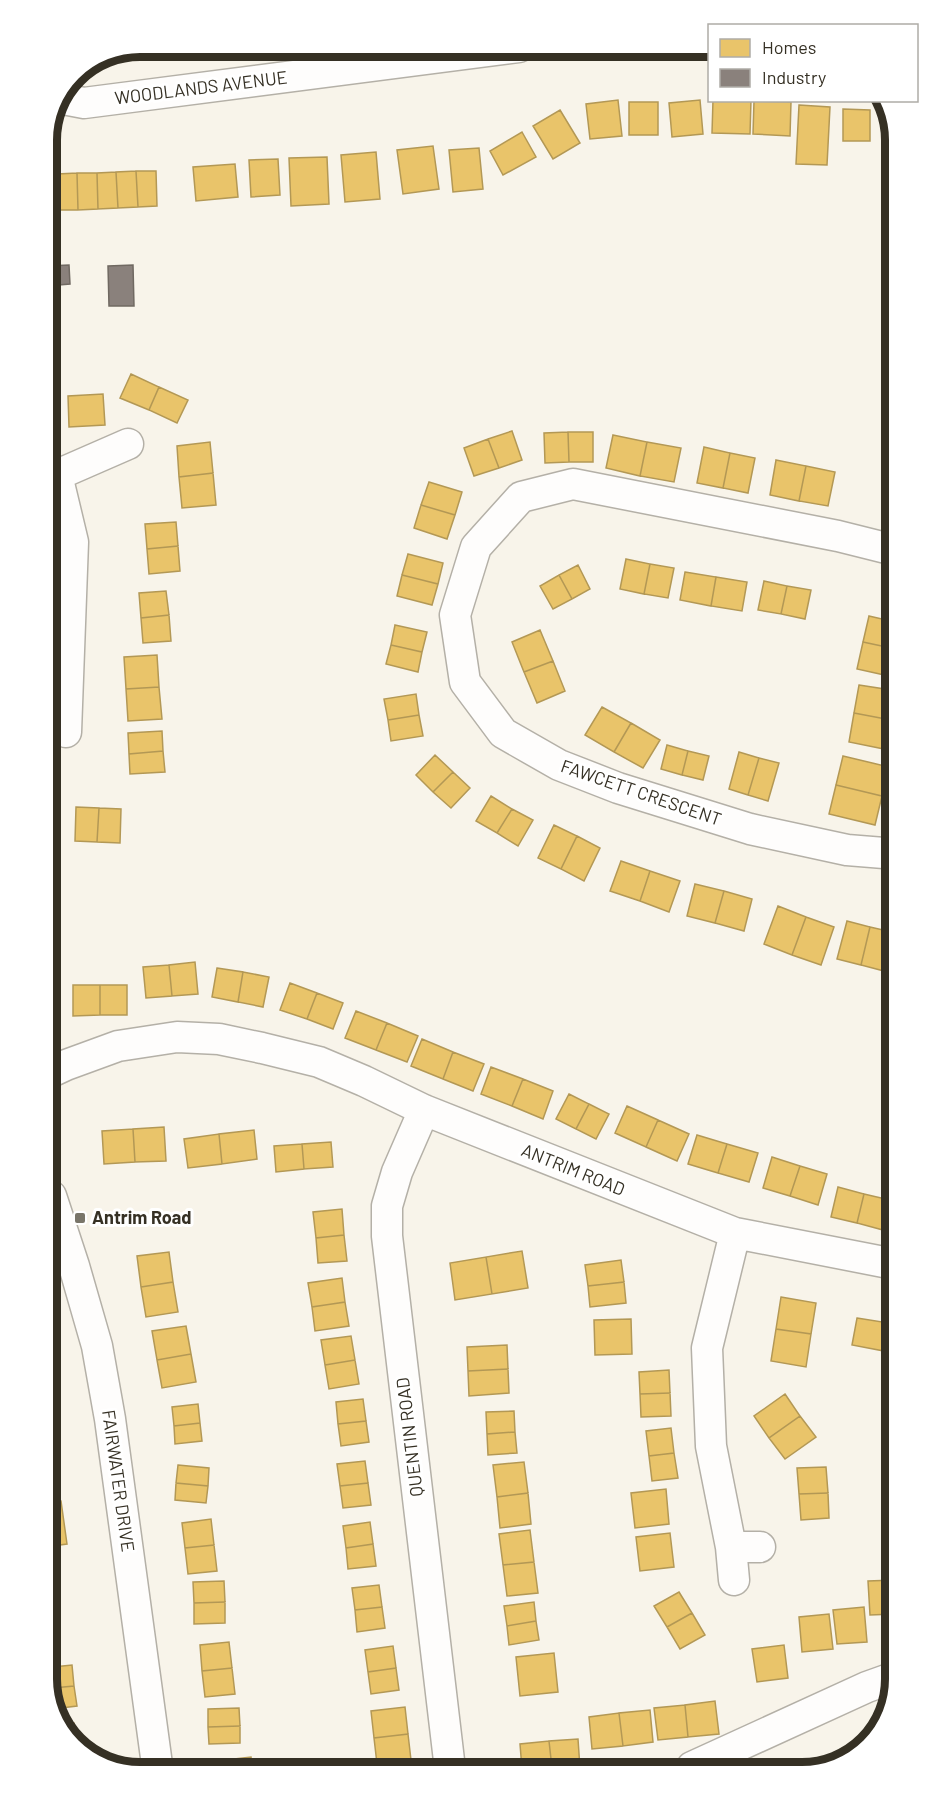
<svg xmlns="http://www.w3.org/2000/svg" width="942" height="1819" font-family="Barlow,sans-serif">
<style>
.homes{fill:#e9c46a;stroke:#b39855;stroke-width:1.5}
.industry{fill:#8a817c;stroke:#706962;stroke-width:1.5}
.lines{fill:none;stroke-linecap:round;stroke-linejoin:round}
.minor-casing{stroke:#b4b0a7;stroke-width:33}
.minor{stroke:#fefdfc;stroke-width:30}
.poi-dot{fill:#797569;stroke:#fff;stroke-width:2}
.labels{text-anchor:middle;stroke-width:6;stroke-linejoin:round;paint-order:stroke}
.street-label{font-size:18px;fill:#353024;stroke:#fff}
.poi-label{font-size:18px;font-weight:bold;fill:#353024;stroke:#fff;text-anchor:start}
.rim{fill:none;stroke:#353024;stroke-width:8}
</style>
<rect width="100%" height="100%" fill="#f8f4ea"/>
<!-- homes -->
<path class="homes" d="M618 100 622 136 590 139 586 104Z
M700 100 703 134 672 137 669 103Z
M713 100H751L750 134 712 133Z
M754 101 791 102 790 136 753 134Z
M629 102H658V135H629Z
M799 105 830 107 827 165 796 164Z
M843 109 870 110V141H843Z
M887 109H889V144H883Z
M560 110 580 143 553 159 533 126Z
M522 132 536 157 503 175 490 151Z
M433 146 439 189 403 194 397 150Z
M479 148 483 189 453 192 449 150Z
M376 152 380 199 345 202 341 155Z
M327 157 329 204 291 206 289 158Z
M278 159 280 195 251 197 249 160Z
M235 164 238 197 196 201 193 167Z
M136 171 138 207 118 208 116 172Z
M136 171H156L157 206 138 207Z
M116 172 118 208 98 209 97 173Z
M77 173 78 210H58L57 174Z
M77 173H97L98 209 78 210Z
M47 174H57L58 210 47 211Z
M131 374 159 387 149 410 120 398Z
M159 387 188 400 177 423 149 410Z
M103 394 105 425 69 427 68 396Z
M52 399 55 430H48V400Z
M512 431 522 460 499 468 488 439Z
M568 432H593V462H569Z
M568 432 569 462 545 463 544 433Z
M613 435 647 442 640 476 606 468Z
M488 439 499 468 474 476 464 448Z
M210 442 213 473 179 477 177 446Z
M647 442 681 448 674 482 640 476Z
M704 447 730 453 723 488 697 483Z
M730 453 755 458 748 493 723 488Z
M776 460 806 466 799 501 770 495Z
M806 466 835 472 828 506 799 501Z
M213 473 216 505 182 508 179 477Z
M429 482 462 492 455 515 421 505Z
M890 495V525L883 523Z
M421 505 455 515 447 539 414 528Z
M176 522 178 546 147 549 145 524Z
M178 546 180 571 149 574 147 549Z
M408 554 443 563 438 584 402 575Z
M626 559 650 564 644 594 620 589Z
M650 564 674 568 668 598 644 594Z
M578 565 590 589 572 599 559 575Z
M685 572 716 577 711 606 680 600Z
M402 575 438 584 432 605 397 596Z
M559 575 572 599 553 609 540 586Z
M716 577 747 582 742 611 711 606Z
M764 581 787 586 781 614 758 610Z
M787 586 811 590 805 619 781 614Z
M166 591 169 615 141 618 139 593Z
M169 615 171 641 143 643 141 618Z
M869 616 891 621V648L863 642Z
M395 625 427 632 422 652 391 645Z
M540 630 553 661 524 672 512 642Z
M863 642 891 648 889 676 857 669Z
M391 645 422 652 418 672 386 664Z
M157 655 159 687 126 689 124 657Z
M553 661 565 691 537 703 524 672Z
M859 685 891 690V720L854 713Z
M159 687 162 719 128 721 126 689Z
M416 694 419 715 388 720 384 699Z
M602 707 631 723 614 752 585 735Z
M854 713 891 720 889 750 849 742Z
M419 715 423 736 391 741 388 720Z
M631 723 660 740 643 768 614 752Z
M162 731 163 751 129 754 128 733Z
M667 745 688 751 682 775 661 769Z
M163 751 165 772 130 774 129 754Z
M688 751 709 756 703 780 682 775Z
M739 752 759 758 748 795 729 789Z
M435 755 453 772 433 792 416 775Z
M843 756 889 767 882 796 836 785Z
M759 758 779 763 768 801 748 795Z
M453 772 470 788 451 808 433 792Z
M836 785 882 796 875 825 829 814Z
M491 796 512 809 497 833 476 821Z
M76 807 99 808 97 842 75 841Z
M99 808 121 809 120 843 97 842Z
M512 809 533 820 518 846 497 833Z
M554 825 577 836 561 869 538 858Z
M577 836 600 848 584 881 561 869Z
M621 861 650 871 640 901 610 891Z
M650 871 680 881 669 912 640 901Z
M695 884 724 891 715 923 687 916Z
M724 891 752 899 744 931 715 923Z
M778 906 806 917 792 955 764 944Z
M806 917 834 927 821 965 792 955Z
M847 921 870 927 861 965 837 959Z
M870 927 892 932 884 971 861 965Z
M195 962 198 994 172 996 169 965Z
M169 965 172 996 146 998 143 967Z
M217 968 243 972 238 1002 212 997Z
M243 972 269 977 263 1007 238 1002Z
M290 983 317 993 307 1019 280 1010Z
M73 985H100V1015L73 1016Z
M100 985H127V1015H100Z
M317 993 343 1003 333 1029 307 1019Z
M356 1011 387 1023 376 1050 345 1038Z
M387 1023 418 1036 407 1062 376 1050Z
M422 1039 453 1052 443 1079 411 1066Z
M453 1052 484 1064 473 1091 443 1079Z
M491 1067 523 1079 512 1106 481 1094Z
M523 1079 553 1091 543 1119 512 1106Z
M569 1094 589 1104 576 1129 556 1119Z
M589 1104 609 1114 596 1139 576 1129Z
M627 1106 658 1120 646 1147 615 1133Z
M658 1120 689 1134 677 1161 646 1147Z
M164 1127 166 1161 135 1162 133 1129Z
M133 1129 135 1162 104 1164 102 1131Z
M254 1130 257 1159 222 1164 219 1134Z
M219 1134 222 1164 188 1168 184 1139Z
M697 1135 727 1144 718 1173 688 1164Z
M331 1142 333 1167 304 1169 302 1144Z
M302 1144 304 1169 276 1172 274 1146Z
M727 1144 758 1153 749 1182 718 1173Z
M772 1157 800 1166 790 1196 763 1188Z
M800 1166 827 1174 818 1205 790 1196Z
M838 1187 864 1194 857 1223 831 1217Z
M864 1194 890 1200 883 1230 857 1223Z
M342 1209 344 1235 316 1238 313 1212Z
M344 1235 347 1261 318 1263 316 1238Z
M522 1251 528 1288 492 1294 486 1257Z
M169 1252 173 1282 141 1287 137 1256Z
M486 1257 492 1294 455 1300 450 1263Z
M621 1260 624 1282 588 1286 585 1265Z
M342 1278 345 1302 312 1307 308 1283Z
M173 1282 178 1312 146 1317 141 1287Z
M624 1282 626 1303 590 1307 588 1286Z
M781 1297 816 1303 811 1334 776 1329Z
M345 1302 349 1326 315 1331 312 1307Z
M857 1318 889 1323 884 1351 852 1345Z
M631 1319 632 1354 595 1355 594 1320Z
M889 1323 894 1324V1352L884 1351Z
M186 1326 191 1354 157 1360 152 1331Z
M776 1329 811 1334 806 1367 771 1361Z
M351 1336 355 1360 325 1365 321 1340Z
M507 1345 508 1369 468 1371 467 1347Z
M191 1354 196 1382 162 1388 157 1360Z
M355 1360 359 1384 329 1389 325 1365Z
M508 1369 509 1393 469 1396 468 1371Z
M669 1370 670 1393 640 1394 639 1372Z
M670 1393 671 1416 641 1417 640 1394Z
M785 1394 800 1416 769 1438 754 1416Z
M363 1399 366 1421 338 1424 336 1402Z
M198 1404 200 1423 174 1426 172 1407Z
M514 1411 515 1432 487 1434 486 1412Z
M800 1416 816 1437 785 1459 769 1438Z
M366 1421 369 1442 341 1446 338 1424Z
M200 1423 202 1441 175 1444 174 1426Z
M671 1428 674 1453 649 1456 646 1431Z
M515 1432 517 1453 488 1455 487 1434Z
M674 1453 678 1478 652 1481 649 1456Z
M365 1461 368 1483 340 1486 337 1464Z
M524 1462 528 1493 497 1497 493 1465Z
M178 1465 209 1468 208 1486 176 1483Z
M826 1467 828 1493 799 1494 797 1468Z
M176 1483 208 1486 206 1503 175 1500Z
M368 1483 371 1505 343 1508 340 1486Z
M666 1489 669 1524 635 1528 631 1493Z
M528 1493 531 1524 500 1528 497 1497Z
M828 1493 829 1518 801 1520 799 1494Z
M61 1501 67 1544 53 1546V1502Z
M211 1519 214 1545 185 1548 182 1523Z
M370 1522 373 1544 346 1548 343 1526Z
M530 1530 534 1562 503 1565 499 1534Z
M670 1533 674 1567 640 1571 636 1537Z
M373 1544 376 1566 348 1569 346 1548Z
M214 1545 217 1571 188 1574 185 1548Z
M534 1562 538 1593 507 1596 503 1565Z
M895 1580V1614L870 1615 868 1581Z
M224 1581 225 1602 194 1603 193 1582Z
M379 1585 382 1607 355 1610 352 1588Z
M679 1592 692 1613 667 1627 654 1606Z
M225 1602V1623L194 1624V1603Z
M534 1602 536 1621 507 1626 504 1606Z
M382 1607 385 1628 357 1632 355 1610Z
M864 1607 867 1642 837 1644 833 1610Z
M692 1613 705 1635 680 1649 667 1627Z
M829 1614 833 1649 802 1652 799 1617Z
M536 1621 539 1640 509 1645 507 1626Z
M229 1642 232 1668 202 1671 200 1645Z
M784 1645 788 1678 757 1682 752 1649Z
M393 1646 396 1668 368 1672 365 1650Z
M554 1653 558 1692 520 1696 516 1657Z
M72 1665 74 1686 53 1688V1667Z
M232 1668 235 1694 205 1697 202 1671Z
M396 1668 399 1690 371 1694 368 1672Z
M74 1686 77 1706 53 1709V1688Z
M715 1701 719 1734 688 1737 685 1705Z
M685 1705 688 1737 658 1740 654 1708Z
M405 1707 408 1734 374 1738 371 1711Z
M239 1708 240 1726 208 1727V1709Z
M650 1710 653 1742 623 1746 619 1713Z
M619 1713 623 1746 592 1749 589 1717Z
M74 1723 77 1745 61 1725Z
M240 1726V1743L209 1744 208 1727Z
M408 1734 411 1760 377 1764 374 1738Z
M578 1739 580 1768H552L549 1741Z
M549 1741 552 1768 522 1769 520 1744Z
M251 1757 253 1771 218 1772 217 1761Z"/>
<!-- industry -->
<path class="industry" d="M69 265 70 284 47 286V266Z
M133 265 134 306H109L108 266Z"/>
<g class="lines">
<!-- minor casing -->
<g class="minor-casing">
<path id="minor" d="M63 99 84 103 519 47
M57 475 73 542 66 732
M48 476 57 475 128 444
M890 549 838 536 573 484 521 497 476 547 455 615 465 682 503 733 559 765 618 788 750 829 847 850 884 853 892 850
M51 1072 66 1065 118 1046 177 1037 219 1039 262 1048 319 1062 364 1081 424 1110 735 1233 894 1264
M424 1110 397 1172 387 1206V1236L450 1769
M51 1196 74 1266 97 1346 110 1419 158 1772
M735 1233 707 1348 711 1446 731 1547H760
M731 1547 734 1580
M692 1767 867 1687 895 1677"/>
</g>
<!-- minor -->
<use href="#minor" class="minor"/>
</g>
<!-- markers -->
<rect class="poi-dot" x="74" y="1212" width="12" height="12" rx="3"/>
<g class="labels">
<!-- street labels -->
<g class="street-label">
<text transform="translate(201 88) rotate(-7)" y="6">WOODLANDS AVENUE</text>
<text transform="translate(641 793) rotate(19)" y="6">FAWCETT CRESCENT</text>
<text transform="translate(573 1170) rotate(22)" y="6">ANTRIM ROAD</text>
<text transform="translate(410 1437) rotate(-97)" y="6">QUENTIN ROAD</text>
<text transform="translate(118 1481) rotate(82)" y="6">FAIRWATER DRIVE</text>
</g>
<!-- poi labels -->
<g class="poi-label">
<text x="92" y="1224">Antrim Road</text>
</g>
</g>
<!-- crop -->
<path d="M0 0H942V1819H0ZM140 57H802A83 83 0 0 1 885 140V1679A83 83 0 0 1 802 1762H140A83 83 0 0 1 57 1679V140A83 83 0 0 1 140 57Z" fill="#fff" fill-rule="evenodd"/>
<path class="rim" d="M140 57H802A83 83 0 0 1 885 140V1679A83 83 0 0 1 802 1762H140A83 83 0 0 1 57 1679V140A83 83 0 0 1 140 57Z"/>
<!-- legend -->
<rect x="708" y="24" width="210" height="78" fill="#ffffff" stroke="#aeaca7" stroke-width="1.5"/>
<rect x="720" y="39" width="30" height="18" fill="#e9c46a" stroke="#aeaca7" stroke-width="1.5"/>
<text x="762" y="54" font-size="18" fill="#353024">Homes</text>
<rect x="720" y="69" width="30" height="18" fill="#8a817c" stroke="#aeaca7" stroke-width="1.5"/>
<text x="762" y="84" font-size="18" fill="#353024">Industry</text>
</svg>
